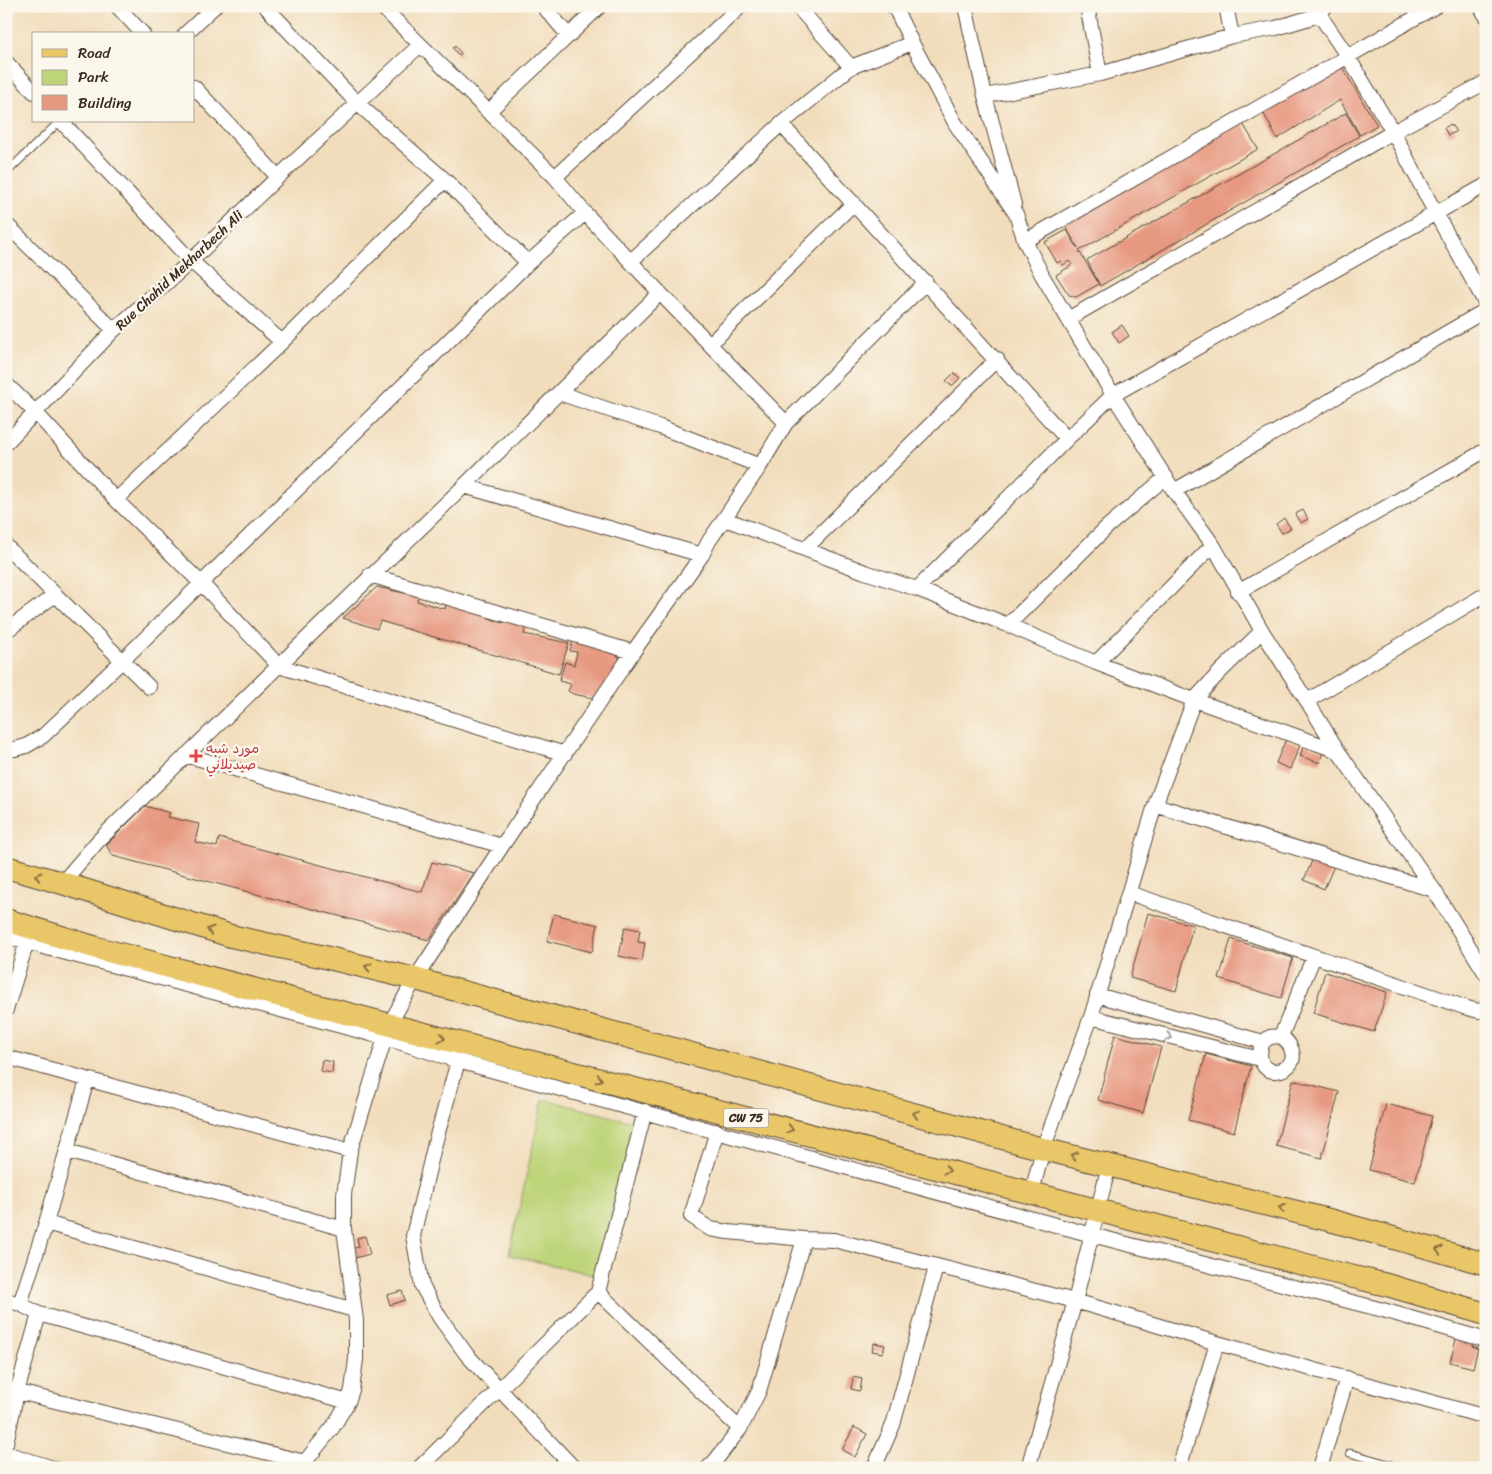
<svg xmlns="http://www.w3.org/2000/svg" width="1492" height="1474" font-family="Sriracha,'Playpen Sans Arabic',sans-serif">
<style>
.green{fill:#bdd478;stroke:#7c7f4b}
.building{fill:#e79880}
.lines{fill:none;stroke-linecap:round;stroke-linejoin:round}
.service-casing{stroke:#564536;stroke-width:9}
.minor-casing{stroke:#564536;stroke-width:16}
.primary-casing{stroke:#564536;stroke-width:24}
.service{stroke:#fff;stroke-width:7}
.minor{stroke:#fff;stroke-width:14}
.primary{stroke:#e9c769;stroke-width:22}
.oneway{stroke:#897140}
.oneway2{stroke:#a79f9a}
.health-dot{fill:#e0444e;stroke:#fbf7ec;stroke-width:2}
.labels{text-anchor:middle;stroke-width:5;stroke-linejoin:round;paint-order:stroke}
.shield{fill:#fbf7ec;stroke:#75685c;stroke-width:1}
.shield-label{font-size:12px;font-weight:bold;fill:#3b2a1e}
.street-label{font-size:14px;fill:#3b2a1e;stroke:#fbf7ec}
.health-label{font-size:14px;fill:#be3a42;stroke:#fbf7ec;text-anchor:start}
</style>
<rect width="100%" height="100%" fill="#fbf7ec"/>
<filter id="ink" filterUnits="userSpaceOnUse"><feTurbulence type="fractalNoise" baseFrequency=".02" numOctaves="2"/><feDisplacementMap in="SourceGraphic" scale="10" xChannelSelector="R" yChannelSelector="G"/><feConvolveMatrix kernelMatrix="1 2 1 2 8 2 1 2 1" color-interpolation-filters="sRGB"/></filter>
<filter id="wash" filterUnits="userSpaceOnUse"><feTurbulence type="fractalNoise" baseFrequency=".0096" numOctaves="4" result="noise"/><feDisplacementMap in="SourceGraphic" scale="20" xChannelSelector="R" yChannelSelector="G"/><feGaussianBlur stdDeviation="1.12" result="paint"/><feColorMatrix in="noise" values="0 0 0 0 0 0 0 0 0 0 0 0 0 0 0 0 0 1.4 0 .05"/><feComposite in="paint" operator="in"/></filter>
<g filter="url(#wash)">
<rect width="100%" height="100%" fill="#f1ddbc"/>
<!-- green -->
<path class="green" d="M543 1099 636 1123 595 1275 509 1255Z"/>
<g id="blocks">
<!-- building -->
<path class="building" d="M455 46 461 53 459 56 453 48Z
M1342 67 1377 125 1360 135 1340 100 1277 139 1263 112Z
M1346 113 1359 136 1100 286 1087 260Z
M1242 122 1258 149 1079 251 1099 284 1076 297 1069 295 1056 275 1072 265 1069 261 1063 265 1061 261 1057 263 1045 242 1067 230 1078 248 1064 224Z
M1451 124 1456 132 1448 135 1444 128Z
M1122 325 1129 336 1119 343 1112 332Z
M954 373 960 378 952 386 946 381Z
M1303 510 1308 519 1300 523 1295 514Z
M1284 518 1291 528 1282 533 1276 524Z
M377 587 404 593V589L419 594 417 601 445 609 446 604 491 613 489 618 503 623 505 617 527 623 524 634 569 643 559 674 380 621 377 629 343 618Z
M574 637 620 652 618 664 613 675 593 698 573 694 568 691 571 684 559 681 565 662 574 665 577 652 570 651Z
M1286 739 1300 745 1290 769 1276 763Z
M1304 744 1323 750 1320 763 1300 756Z
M145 806 170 813 168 817 199 824 195 842 217 847 219 838 422 892 432 862 474 873 429 940 113 856 106 845Z
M1316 851 1337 859 1324 889 1304 880Z
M1148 913 1193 925 1176 991 1130 978Z
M554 914 598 925 592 952 547 941Z
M625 927 640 930 638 942 645 943 642 961 619 956Z
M1231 939 1293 958 1281 998 1219 979Z
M1325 972 1387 992 1374 1032 1313 1013Z
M1115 1035 1161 1047 1143 1113 1098 1100Z
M1206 1054 1251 1066 1234 1132 1188 1120Z
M322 1060 333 1062 332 1073 320 1071Z
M1293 1080 1339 1092 1322 1158 1276 1146Z
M1386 1104 1432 1116 1415 1182 1369 1170Z
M365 1236 370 1254 355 1258 353 1248 359 1247 357 1238Z
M402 1291 405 1300 390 1305 387 1295Z
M1458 1332 1474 1336 1472 1346 1478 1348 1473 1368 1450 1362Z
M874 1343 885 1345 883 1353 872 1351Z
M853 1377 862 1379 860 1391 851 1389Z
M854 1427 867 1434 855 1457 842 1450Z
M832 1462 840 1468H828Z"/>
</g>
</g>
<g filter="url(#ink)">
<use href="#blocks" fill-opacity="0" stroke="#564536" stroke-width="1"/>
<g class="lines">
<!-- service casing -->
<g class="service-casing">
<path id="service" d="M6 173 60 121
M1350 1453 1402 1468"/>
</g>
<!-- minor casing -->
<g class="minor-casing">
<path id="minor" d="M117 6 143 34
M265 6 358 104 445 180 528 263
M381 6 555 177 585 213 660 293 786 423
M543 6 569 36
M797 6 851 67
M894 6 912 43 955 123 1016 214 1025 241 1042 275 1113 395 1174 491 1213 545 1262 631 1307 701 1338 751 1434 890 1486 974
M965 6 985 96 1014 204
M1087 6 1100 74
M1226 6 1232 36
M1480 6 1486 16
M1315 8 1348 57 1393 132 1435 212 1486 304
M185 34 215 6
M6 62 34 92
M194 87 278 177
M985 96 1100 74 1232 36 1276 28 1319 15 1326 6
M488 112 600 6
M61 121 191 261 282 342
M781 124 1067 439
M555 177 741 6
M6 224 114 330
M1025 241 1436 6
M631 261 781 124 851 67 912 43
M1068 319 1393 132 1486 82
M710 344 854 203
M6 384 35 412 116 500 201 583 279 666 565 754
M559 393 660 427 760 466
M6 443 114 330 191 261 278 177 419 46
M464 486 702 555
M1174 491 1486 310
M116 500 282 342 445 180
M725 519 865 572 917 589 1008 625 1096 663 1194 700 1338 751
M6 546 149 687
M805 549 997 359
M370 575 633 652
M917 589 1067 439 1113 395 1486 185
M1238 592 1486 450
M1008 625 1107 527 1166 477
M6 631 55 595
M1096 663 1213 545
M1307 701 1486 594
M6 749H15L26 746 43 736 122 661 528 263 585 213
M186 755 502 846
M1155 805 1434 890
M62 883 98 841 464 486 660 293
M1129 893 1467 1008 1479 1011 1486 1009
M6 937 386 1038 458 1061 1092 1235 1383 1310 1486 1340
M1097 995 1263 1042 1270 1037 1281 1036C1293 1045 1300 1064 1281 1070 1263 1076 1256 1056 1263 1042
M6 1010 29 935
M1091 1017 1260 1059
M1281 1036 1314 956
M6 1057 350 1151
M458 1061 435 1143 413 1236 422 1286 440 1318 467 1355 574 1468
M717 1131 691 1216 710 1229 728 1232 804 1239
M67 1151 344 1229
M1032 1192 1043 1149 1091 1017 1155 805 1194 700 1220 672 1262 631
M46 1223 354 1310
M598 1292 740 1429
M6 1300 20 1304 39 1314 348 1402
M20 1304 46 1223 87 1080
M6 1389 305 1462
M6 1443 17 1392 39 1314
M6 1453 53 1468
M300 1468 333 1427 348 1402 352 1390 356 1359V1320L344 1229V1195L350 1151 389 1025 415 979 502 846 633 652 702 555 709 541 760 466 786 423 926 282
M419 1468 598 1292 645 1111
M708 1468 715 1461 740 1429 759 1391 804 1239 834 1240 1075 1301 1217 1343 1486 1417
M874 1468 893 1425 936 1267
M1028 1468 1075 1301 1109 1165
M1179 1468 1217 1343
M1320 1468 1347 1378"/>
</g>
<!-- primary casing -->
<g class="primary-casing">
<path id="primary" d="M6 867 62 883 231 936 320 956 415 979 1043 1149 1333 1221 1486 1264
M6 920 97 948 1329 1271 1387 1285 1486 1314"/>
</g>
<!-- service -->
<use href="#service" class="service"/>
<!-- minor -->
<use href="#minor" class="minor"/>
<!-- primary -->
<use href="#primary" class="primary"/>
</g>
<!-- one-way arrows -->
<defs><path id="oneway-chevron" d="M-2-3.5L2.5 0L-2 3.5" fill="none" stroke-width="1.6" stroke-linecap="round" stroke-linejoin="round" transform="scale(1.25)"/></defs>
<g class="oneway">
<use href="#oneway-chevron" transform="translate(38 876) rotate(-164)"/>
<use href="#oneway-chevron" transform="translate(210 930) rotate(-163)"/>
<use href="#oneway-chevron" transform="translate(368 967) rotate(-166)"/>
<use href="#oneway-chevron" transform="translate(442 1038) rotate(14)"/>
<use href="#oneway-chevron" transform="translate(599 1079) rotate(15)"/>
<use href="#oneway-chevron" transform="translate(916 1114) rotate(-165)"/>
<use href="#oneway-chevron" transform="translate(790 1129) rotate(15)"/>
<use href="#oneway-chevron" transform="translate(1074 1156) rotate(-166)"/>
<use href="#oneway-chevron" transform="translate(947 1170) rotate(15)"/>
<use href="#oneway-chevron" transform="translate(1282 1208) rotate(-166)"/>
<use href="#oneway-chevron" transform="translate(1439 1250) rotate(-163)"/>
</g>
<use class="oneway2" href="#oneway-chevron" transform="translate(1169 1037) rotate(14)"/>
</g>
<!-- markers -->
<path class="health-dot" d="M193.5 748.5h5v5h5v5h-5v5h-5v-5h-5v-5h5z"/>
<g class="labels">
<!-- shield labels -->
<rect class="shield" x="723.5" y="1108.5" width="45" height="19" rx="4"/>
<g class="shield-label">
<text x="746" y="1122">CW 75</text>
</g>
<!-- street labels -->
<g class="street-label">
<text transform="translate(179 270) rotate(-43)" y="5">Rue Chahid Mekharbech Ali</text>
</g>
<!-- health labels -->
<g class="health-label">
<text x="206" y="753">مورد شبه<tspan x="206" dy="16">صيديلاني</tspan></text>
</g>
</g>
<!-- margin -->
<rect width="1492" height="1474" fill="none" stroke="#fbf7ec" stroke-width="25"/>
<!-- legend -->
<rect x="32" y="32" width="162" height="90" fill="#fbf7ec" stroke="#aea59a"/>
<rect x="42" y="49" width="25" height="8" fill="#e9c769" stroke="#aea59a"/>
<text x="78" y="58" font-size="15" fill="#3b2a1e">Road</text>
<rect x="42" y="70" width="25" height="15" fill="#bdd478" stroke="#aea59a"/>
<text x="78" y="82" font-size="15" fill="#3b2a1e">Park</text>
<rect x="42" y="95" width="25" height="15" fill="#e79880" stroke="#aea59a"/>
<text x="78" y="108" font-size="15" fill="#3b2a1e">Building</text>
</svg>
